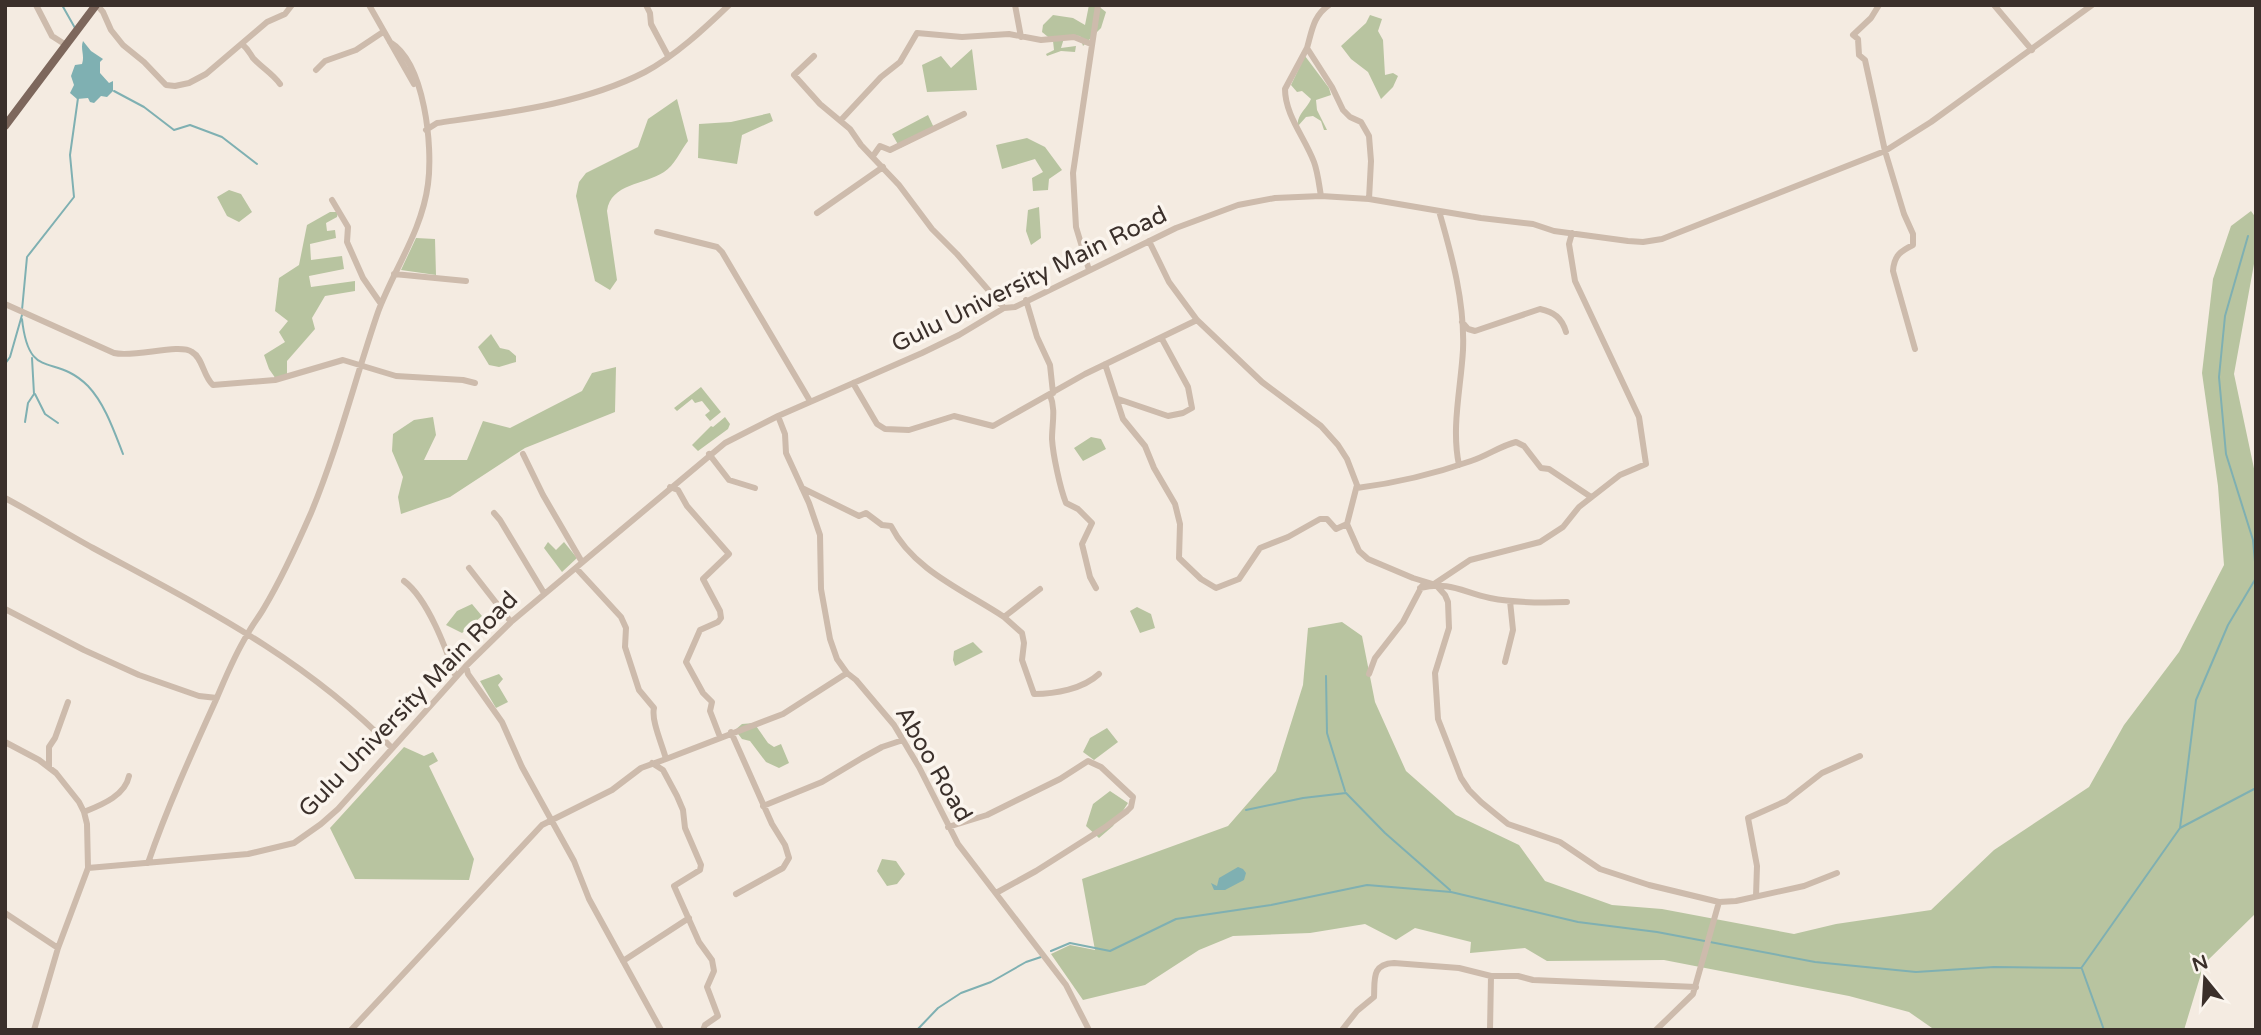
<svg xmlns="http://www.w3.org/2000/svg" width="2261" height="1035" font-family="'Varela Round',sans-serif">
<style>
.green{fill:#b8c4a0}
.water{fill:#7fb0b2}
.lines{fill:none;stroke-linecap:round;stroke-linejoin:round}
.stream{stroke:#7fb0b2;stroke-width:2}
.minor{stroke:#cdbbac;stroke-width:6}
.major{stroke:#7d675c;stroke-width:8}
.labels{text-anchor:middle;stroke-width:7;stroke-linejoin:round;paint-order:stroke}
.street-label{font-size:24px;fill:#3b302b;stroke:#fbf5ee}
</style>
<rect width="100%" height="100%" fill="#f4ebe1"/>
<!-- green -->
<path class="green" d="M1089 5H1097L1106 12 1101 28 1083 46 1080 36 1065 35 1061 48 1076 46 1075 52 1061 51 1047 56 1046 54 1054 50 1053 41 1042 32 1043 25 1053 15 1073 18 1085 25Z
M1370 15 1382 19 1378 31 1383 40 1385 75 1393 73 1398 76 1393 87 1381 99 1368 72 1351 59 1341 46 1366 23Z
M972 49 977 90 927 92 922 65 941 56 951 68Z
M1305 56 1329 88 1331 95 1316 100 1317 110 1327 130H1324L1321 121 1313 116 1306 117 1298 126C1296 115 1307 109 1311 99L1302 91 1297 92 1291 85Z
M677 99 688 141C681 150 674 166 664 172 644 185 611 183 607 211L617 280 610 290 595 281 576 196 579 182 586 173 638 147 648 119Z
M770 113 773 121 742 135 737 164 698 158 699 124 731 122Z
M928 115 935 130 900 148 892 134Z
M1027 138 1045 147 1062 170 1049 179 1048 190 1033 191 1032 178 1043 172 1035 159 1002 169 996 145Z
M229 190 241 194 252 212 239 222 227 216 217 197Z
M1039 207 1041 238 1031 245 1026 231 1028 210Z
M2251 211 2256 218V253L2234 374 2256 478V913L2204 964 2184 1030H1945L1932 1028 1909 1012 1849 996 1664 960 1547 961 1525 948 1470 953 1471 942 1415 928 1396 940 1365 924 1310 933 1233 936 1199 950 1145 985 1083 1000 1051 954 1070 945 1095 950 1082 879 1228 826 1276 771 1303 685 1308 628 1342 622 1362 636 1375 702 1406 771 1456 815 1519 845 1545 881 1612 905 1662 909 1794 934 1836 924 1931 910 1994 850 2089 787 2124 725 2179 652 2224 565 2218 486 2202 373 2213 279 2231 226Z
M330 212H338L337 217 326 223 327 231 335 230 336 238 310 244 311 260 342 256 344 269 309 276 311 287 355 281V291L325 296 312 318 315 329 287 361V374L276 379 269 369 264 355 285 342 279 332 288 321 275 311 279 278 299 265 307 225Z
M416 238 435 239 436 275 401 270Z
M491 334 500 348 509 350 516 356V362L499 367 489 365 478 347Z
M616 367 615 412 525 448 450 497 401 514 398 497 403 477 392 451 393 434 414 420 433 417 436 435 424 460H467L483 421 510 428 582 391 592 373Z
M701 387 721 412 710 421 705 415 710 411 702 401 695 403 692 399 677 411 674 408Z
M725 417 730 424 728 429 698 451 692 445 711 426 713 427Z
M1091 437 1101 439 1106 449 1083 461 1074 448Z
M548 542 556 550 564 542 577 558 562 572 544 548Z
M472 604 482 616 462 633 446 625 457 611Z
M1137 607 1151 614 1155 628 1140 633 1130 611Z
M973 642 983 652 955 666 953 660 954 651Z
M499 674 503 679 498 685 508 702 496 708 480 681Z
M754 723 768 743 774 747 781 744 789 763 779 768 766 762 750 741 742 739 735 730 742 724Z
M1107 728 1118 742 1094 760 1083 752 1090 738Z
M404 747 424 756 433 752 438 761 429 766 474 859 469 880 355 879 330 828Z
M1110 791 1128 803 1113 826 1099 838 1086 826 1093 804Z
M882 859 896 861 905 874 897 884 887 886 877 871Z"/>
<!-- water -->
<path class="water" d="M83 41 91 51 103 59 100 62V73L109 83 113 81V91L107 97 101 96 94 103 90 102 88 98 77 99 70 93 74 85 71 76 75 65 82 64C85 55 80 49 83 41Z
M1238 867 1243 869 1246 873 1244 880 1225 890H1214L1211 883 1217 886 1219 878Z"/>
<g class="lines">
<!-- stream -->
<path class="stream" d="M62 5 75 28
M114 91 144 107 174 130 190 125 222 137 257 164
M2248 236 2225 316 2219 377 2226 454 2253 540 2256 573
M22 310 27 257 74 197 70 155 78 98
M22 319C29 383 54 352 88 386 105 404 114 431 123 454
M5 364 10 357 22 315
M35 394 45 414 58 423
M25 422 28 403 34 394 32 358
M1326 676 1327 733 1345 791
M1246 810 1303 798 1346 793 1385 833 1450 890
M2180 828 2196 700 2228 625 2256 578
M1051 951 1070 943 1110 951 1176 919 1271 905 1367 885 1451 892 1578 922 1657 932 1815 962 1916 972 1994 967 2081 968
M2082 967 2180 828 2256 788
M2082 969 2104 1030
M917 1030 938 1008 961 993 991 982 1026 962 1041 957"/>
<!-- minor -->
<path class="minor" d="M36 5 52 36 66 45
M97 5 103 12 111 30 123 45 144 62 166 85 175 86 189 83 206 74 267 22 285 14 292 5
M369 5 414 84
M646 5 650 13 651 24 668 56
M1015 5 1021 37
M1329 5C1313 16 1312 31 1307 48L1332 87 1343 110 1350 117 1361 122 1369 136 1371 161 1369 199
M1879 5 1871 18 1853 35 1858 39 1859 55 1865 60 1885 151 1904 214 1913 234V245C1901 251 1894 255 1893 271L1915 349
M1994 5 2032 50
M242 44C248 49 249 52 253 58 262 68 272 73 280 84
M1307 48 1285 89C1285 115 1305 138 1314 162 1318 173 1319 185 1321 196
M814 56 794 75 820 104 850 129 861 145 899 185 932 229 957 254 1004 308
M316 70 325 61 356 50 383 32
M841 120 881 77 900 62 917 33 962 37 1009 34 1041 40 1074 37 1091 44
M426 130 437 123C505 113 583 104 645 72 675 56 704 29 729 5
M873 156 880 146 890 150 964 114
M332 200 348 227 347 242 363 278 381 304
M1439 211C1452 256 1465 303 1463 350 1461 387 1451 428 1459 465
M817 213 883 167
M657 232 717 247 722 252 810 401
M1149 241 1169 282 1197 320 1262 382 1321 426 1338 445 1347 459 1357 485 1347 524 1359 551 1368 559 1413 578 1436 585 1445 595 1448 602 1449 628 1435 673 1438 719 1461 778 1469 790 1481 802 1508 824 1560 842 1600 869 1649 885 1719 902 1736 901 1804 886 1837 873
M1089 270 1076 227 1073 173 1098 5
M394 274 466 281
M1026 300 1037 337 1050 365 1053 393
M5 304 114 353C135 358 179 343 192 352 203 358 203 376 213 385L275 380 343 360 396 376 463 380 475 383
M1462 322 1468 329 1475 331 1540 309C1554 312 1562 318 1566 332
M1105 364 1123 419 1145 446 1154 468 1175 504 1180 524 1179 558 1201 579 1216 588 1239 579 1260 548 1288 537 1320 519H1327L1336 529 1347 524
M853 383 877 424 885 429 909 430 954 416 993 426 1085 374 1197 320
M1050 395C1056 409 1052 424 1052 439 1053 455 1060 488 1066 503L1078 509 1092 523 1082 544 1090 577 1096 588
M1118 399 1168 416 1183 413 1192 408 1188 387 1162 339
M778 416 785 434 786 453 809 503 820 535 821 589 830 639 837 659 847 673 856 680 894 725 919 767 958 844 1066 985 1089 1030
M523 454 543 495 582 562
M709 454 729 480 755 488
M670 487 678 490 687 506 729 554 703 579 720 611 721 618 718 622 700 630 686 662 703 693 712 702 710 711 720 737
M802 488 859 516 866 513 882 525 891 526C913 570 965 591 1004 617L1022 633 1024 643 1022 660 1034 694C1055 694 1083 689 1099 674
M1357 488C1396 483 1434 474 1471 461 1487 456 1500 446 1516 442L1524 446 1541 468 1549 469 1591 497
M5 498C35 514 64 532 93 548 202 607 305 658 392 748
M494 513 500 520 544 593
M469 568 511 622
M404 581C428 599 446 649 456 677
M1434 584 1470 560 1540 542 1563 527 1579 507 1620 475 1646 464 1639 417 1575 281 1569 244 1572 233
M1420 588C1450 581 1462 592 1490 598 1515 603 1541 603 1567 602
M5 609 84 650 139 675 199 696 217 698
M1004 617 1040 589
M1505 662 1513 630 1510 601
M466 666 468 674 502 722 522 767 574 861 589 899 661 1030
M1369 674 1375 658 1403 622 1422 586
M731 732 772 824 785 845 789 858 783 868 736 894
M5 742 39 760 56 773 79 802 84 812 87 824 88 868 58 948 34 1030
M666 759 783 714 847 673
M652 763 663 770 677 796 683 810 685 828 701 865 700 870 674 886 699 942 712 960 714 971 707 987 718 1016 705 1025 703 1030
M49 767V747L55 738 68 702
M763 806 822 782 862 758 882 747 903 740
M84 812C101 805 125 796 129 776
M948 827 987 815 1060 779 1088 761 1101 767 1133 797 1131 807 1127 811 1107 826 1036 871 996 893
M148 863C167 808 191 755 215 702 225 679 234 656 247 635 252 625 259 617 264 608 282 578 297 545 311 513 338 448 355 379 378 312 394 269 422 231 428 184 433 147 425 63 390 42
M88 868 248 854 294 843 321 824 338 809 466 666 511 622 725 443 778 416 922 353 959 335 1004 308 1015 307 1176 228 1238 205 1275 198 1321 196 1369 199 1481 218 1533 224 1554 231 1628 241 1643 242 1662 239 1885 151 1931 122 2092 5
M1756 896 1757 866 1748 818 1786 801 1822 773 1860 756
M5 913 58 948
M623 961 689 918
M1491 976H1518L1533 980 1696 987
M351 1030 542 825 612 790 641 768 666 759C662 744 651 720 654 708L639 690 625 647 626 628 621 617 576 568
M1342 1030 1357 1011 1374 997C1375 980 1371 964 1394 963L1459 968 1491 976 1490 1030
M1656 1030 1693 994 1719 902"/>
<!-- major -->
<path class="major" d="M5 126 96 5"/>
</g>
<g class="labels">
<!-- street labels -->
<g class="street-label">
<text transform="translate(1029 279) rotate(-26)" y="8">Gulu University Main Road</text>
<text transform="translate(408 704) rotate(-46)" y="8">Gulu University Main Road</text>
<text transform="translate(934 764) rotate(60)" y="8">Aboo Road</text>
</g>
</g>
<!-- border -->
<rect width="2261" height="1035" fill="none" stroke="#3b302b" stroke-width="14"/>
<!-- north arrow -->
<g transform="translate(2205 979) rotate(342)" stroke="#fbf5ee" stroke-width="5" paint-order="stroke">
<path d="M0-5L12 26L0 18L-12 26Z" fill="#3b302b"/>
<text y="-10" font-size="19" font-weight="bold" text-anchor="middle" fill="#3b302b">N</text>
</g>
</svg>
